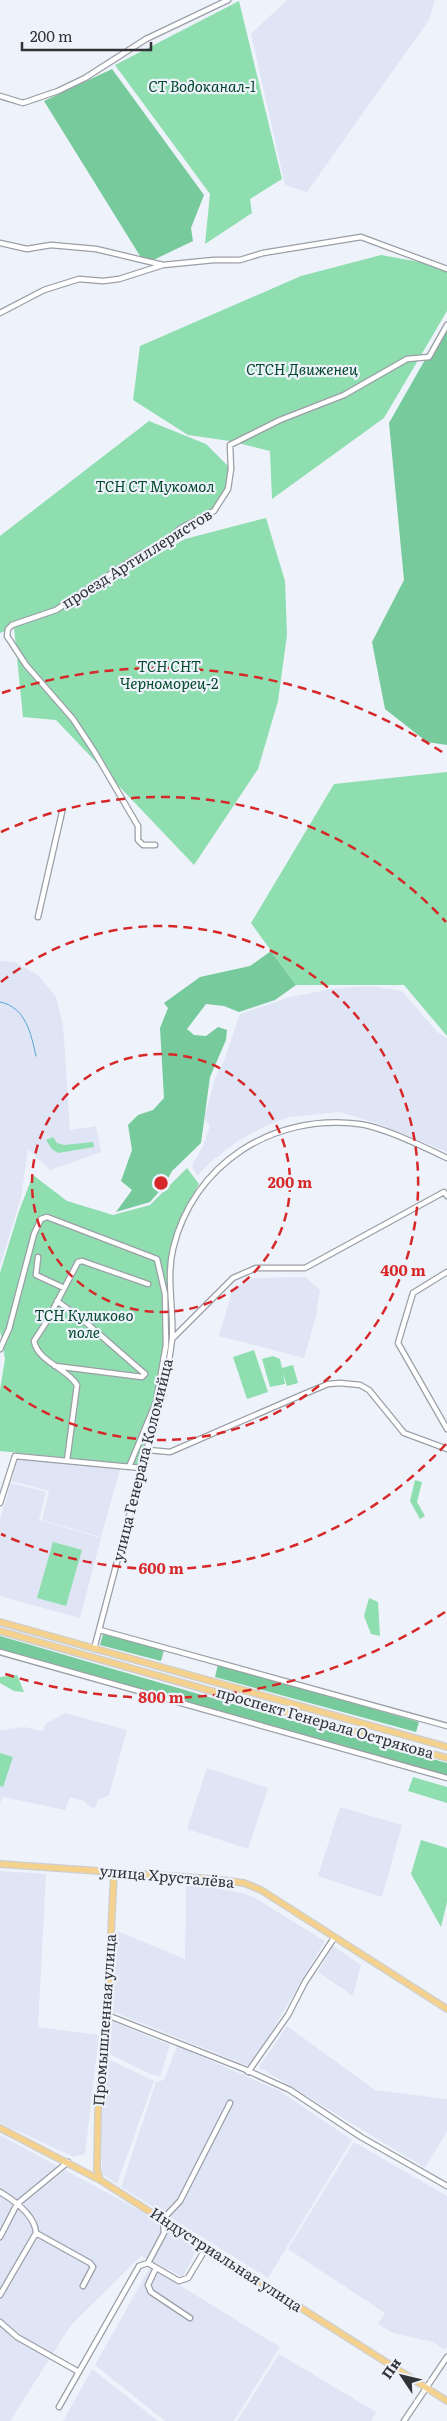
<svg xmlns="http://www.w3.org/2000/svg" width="447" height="2421" font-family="Literata,serif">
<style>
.built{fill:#dfe5f5}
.green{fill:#8edeb0}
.forest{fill:#77ca9b}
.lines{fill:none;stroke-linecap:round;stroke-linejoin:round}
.stream{stroke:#56a5d7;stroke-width:1}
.minor-casing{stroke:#9b9ea6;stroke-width:7}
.major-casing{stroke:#cececf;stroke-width:8}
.minor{stroke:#fff;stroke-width:4.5}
.major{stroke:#f5d18e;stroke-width:5.5}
.ring{fill:none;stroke:#d62828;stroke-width:2.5;stroke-dasharray:9 6}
.labels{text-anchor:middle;stroke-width:4.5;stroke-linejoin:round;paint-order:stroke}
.park-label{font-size:15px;font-style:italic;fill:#02492b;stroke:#eef2fa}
.street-label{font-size:15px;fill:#323336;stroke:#eef2fa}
.centre{fill:#d62828;stroke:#eef2fa;stroke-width:2.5}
.ring-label{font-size:15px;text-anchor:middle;font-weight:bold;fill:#d62828;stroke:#eef2fa;stroke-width:4.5;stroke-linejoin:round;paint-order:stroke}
</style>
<rect width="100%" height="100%" fill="#eef2fa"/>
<!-- built -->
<path class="built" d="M287 0H435L429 20 307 192 285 185 251 34Z
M0 961 15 962 39 976 56 997 63 1025 70 1130 96 1126 101 1152 50 1170 28 1149 21 1198 0 1266Z
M369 986 402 991 437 1032 447 1038V1152L376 1123 340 1112 288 1117 264 1127 238 1141 213 1160 197 1176 192 1166 203 1146 210 1126 204 1118 215 1078 224 1061 240 1014 290 997 331 989Z
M305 1277 320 1290 316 1316 304 1358 219 1336 233 1288 255 1278Z
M18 1459 120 1469 101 1537 42 1520 49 1491 12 1481Z
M11 1483 46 1492 39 1520 101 1538 80 1618 0 1596V1519Z
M65 1713 127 1730 109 1795 98 1800 95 1808 90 1807 84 1801 70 1797 65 1810 3 1797 0 1803V1730L24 1727 43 1731 45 1724Z
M207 1768 268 1788 248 1849 187 1829Z
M340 1807 402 1825 382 1897 318 1876Z
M0 1871 46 1874 38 2027 99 2035 85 2154 74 2157 0 2123Z
M186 1883 243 1893 255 1898 325 1941 251 2067 111 2011 117 1931 185 1959Z
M333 1946 361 1965 353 1996 318 1972Z
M111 2021 170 2045 160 2076 153 2075 107 2053Z
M287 2026 375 2090 447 2099V2131L425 2168 259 2067Z
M177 2046 280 2091 352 2140 268 2278 121 2187 156 2082 164 2080Z
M106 2058 154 2081 117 2184 102 2174 101 2109Z
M0 2135 139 2210 197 2249 183 2277 141 2256 71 2325 10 2421H0Z
M354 2142 447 2196V2347L445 2350 433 2342 393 2333 378 2324 385 2313 288 2249Z
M150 2267 280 2347 234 2421H165L95 2365Z
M279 2354 376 2412 371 2421H237Z
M92 2369 158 2421H63Z"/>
<!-- green -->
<path class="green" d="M239 1 282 179 250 199 252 213 205 244 210 194 115 65Z
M381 255 447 267V311L384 418 272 499 270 451 230 441 188 435 133 400 140 346 301 276Z
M149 421 206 444 231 469 220 506 172 544 115 576 28 621 86 595 185 539 266 518 285 581 287 635 278 701 258 769 194 865 56 720 23 717 14 628 0 633V536Z
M447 772V1036L404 985H296L251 923 334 784Z
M53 1137 57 1143 64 1145 93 1142 94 1147 58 1153 52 1149 46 1140Z
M187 1168 199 1184C178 1218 166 1254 167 1293 167 1317 170 1339 167 1362 161 1397 148 1432 138 1465L0 1451V1390L5 1359 0 1330V1273L19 1211 33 1175 67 1201 113 1215 150 1205Z
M254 1350 268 1392 247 1399 233 1357Z
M273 1356 280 1359 282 1368 293 1365 298 1383 287 1386 283 1373 285 1384 270 1387 262 1359Z
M415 1480 422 1482 417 1502 425 1516 420 1519 410 1501Z
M53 1542 82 1550 66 1606 37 1598Z
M369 1598 378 1602 380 1636 371 1634 364 1616Z
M17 1675 24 1692 14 1691 0 1683V1677Z
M0 1753 13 1757 3 1787 0 1786Z
M413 1777 447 1787V1803L408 1791Z
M421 1840 447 1848V1902L441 1927 411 1874Z"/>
<!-- forest -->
<path class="forest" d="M112 69 204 195 191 228 193 241 145 264 44 101Z
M447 321V745L427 742 385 709 372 642 404 580 389 423Z
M271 951 296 985 275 1000 239 1012 224 1006 206 1004 187 1029 194 1035 206 1036 218 1027 227 1030 226 1040 210 1077 201 1143 172 1171 164 1186 150 1202 116 1212 132 1190 121 1181 132 1150 128 1125 138 1115 153 1110 164 1098 160 1028 168 1008 164 1003 200 977 250 966Z
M103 1634 164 1650 161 1661 100 1645Z
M0 1636 257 1711 447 1763V1776L0 1649Z
M218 1664 419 1722 416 1732 215 1677Z"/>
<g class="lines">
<!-- stream -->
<path class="stream" d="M0 1002C26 1007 31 1034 36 1056"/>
<!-- minor casing -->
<g class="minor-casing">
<path id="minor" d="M0 96 23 103 58 91 85 78 146 39 228 0
M0 243 27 249 51 245 96 249 163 265
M0 313 44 290 79 279 103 281 119 279 163 265 214 260H240L263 253 361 237 447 269
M155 845H143L138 840V826L94 751 73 719 26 665 7 636 8 629 12 625 56 610 141 554 156 550 181 528 214 511 228 489 231 469 230 445 280 420 344 395 407 359 429 357 447 325
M38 917 62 812
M38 1257 36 1275 64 1288
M447 1272 413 1293 398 1343 447 1429
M172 1339 233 1278 256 1268H305L444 1192 447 1196
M0 1349 9 1329 34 1234 41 1219 47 1217 157 1259 165 1294 166 1345 156 1402 129 1467
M55 1366 142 1377 145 1374 83 1320 57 1301
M148 1450 170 1452 304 1394 328 1384 340 1383 360 1385 369 1390 404 1433 447 1449
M67 1461 77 1385C67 1368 38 1362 34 1341L47 1321 78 1262 82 1261 148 1284
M0 1503 15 1456 141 1468
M100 1630 447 1726
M94 1649 168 1369C169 1359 171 1349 172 1339 174 1309 166 1279 173 1249 193 1164 273 1113 359 1124 383 1127 424 1147 447 1158
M0 1652 447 1778
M107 2015 244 2069 290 2090 361 2137 447 2186
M248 2072 288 2015 305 1982 334 1938
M0 2192C15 2201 35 2215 36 2233L0 2295
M36 2233 90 2263 93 2267 83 2286
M0 2237 17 2204 68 2162
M148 2263 164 2233 163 2219 180 2201 230 2103
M156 2268 148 2285 151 2292 190 2318
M0 2322 17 2337 79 2372
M59 2407 139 2266 148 2263 179 2281 188 2278 206 2248
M404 2421 447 2357"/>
</g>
<!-- major casing -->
<g class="major-casing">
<path id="major" d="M0 1622 447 1747
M0 1631 447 1758
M0 1864 213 1879 244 1883 261 1890 447 2009
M0 2128 100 2180 447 2401
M100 2180 97 2169 98 2112 107 2015 114 1872"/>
</g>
<!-- minor -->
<use href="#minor" class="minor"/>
<!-- major -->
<use href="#major" class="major"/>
</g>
<!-- distance rings -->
<g class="ring">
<circle cx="161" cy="1183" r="129"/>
<path d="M1 982A257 257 0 1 1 1 1384"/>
<path d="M446 1444A386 386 0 0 1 1 1534M1 832A386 386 0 0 1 446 922"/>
<path d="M445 1612A515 515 0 0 1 2 1673M2 693A515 515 0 0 1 445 754"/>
</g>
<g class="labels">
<!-- park labels -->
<g class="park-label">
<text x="202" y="92">СТ Водоканал-1</text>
<text x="302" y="375">СТСН Движенец</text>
<text x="155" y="492">ТСН СТ Мукомол</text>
<text x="169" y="672">ТСН СНТ<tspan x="169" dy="17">Черноморец-2</tspan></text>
<text x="84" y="1321">ТСН Куликово<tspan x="84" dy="17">поле</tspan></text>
</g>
<!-- street labels -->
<g class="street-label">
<text transform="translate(137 559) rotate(-32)" y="5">проезд Артиллеристов</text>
<text transform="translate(143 1460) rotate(-76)" y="5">улица Генерала Коломийца</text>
<text transform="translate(325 1723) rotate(16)" y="5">проспект Генерала Острякова</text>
<text transform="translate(167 1877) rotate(5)" y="5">улица Хрусталёва</text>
<text transform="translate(105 2020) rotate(-86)" y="5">Промышленная улица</text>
<text transform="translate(226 2260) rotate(33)" y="5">Индустриальная улица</text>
</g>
</g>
<circle cx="161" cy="1183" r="8" class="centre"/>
<g class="ring-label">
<text x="290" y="1188">200 m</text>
<text x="403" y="1276">400 m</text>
<text x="161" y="1574">600 m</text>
<text x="161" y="1703">800 m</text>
</g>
<!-- north arrow -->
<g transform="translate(402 2376) rotate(305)" stroke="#eef2fa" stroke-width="4" paint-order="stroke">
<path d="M0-4L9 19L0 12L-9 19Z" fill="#323336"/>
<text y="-8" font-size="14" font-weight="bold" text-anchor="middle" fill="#323336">Пн</text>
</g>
<!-- scale -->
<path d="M22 42v8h129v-8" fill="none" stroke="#323336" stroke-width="2.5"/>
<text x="30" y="42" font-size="15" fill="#323336" stroke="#eef2fa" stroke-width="4" paint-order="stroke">200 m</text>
</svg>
